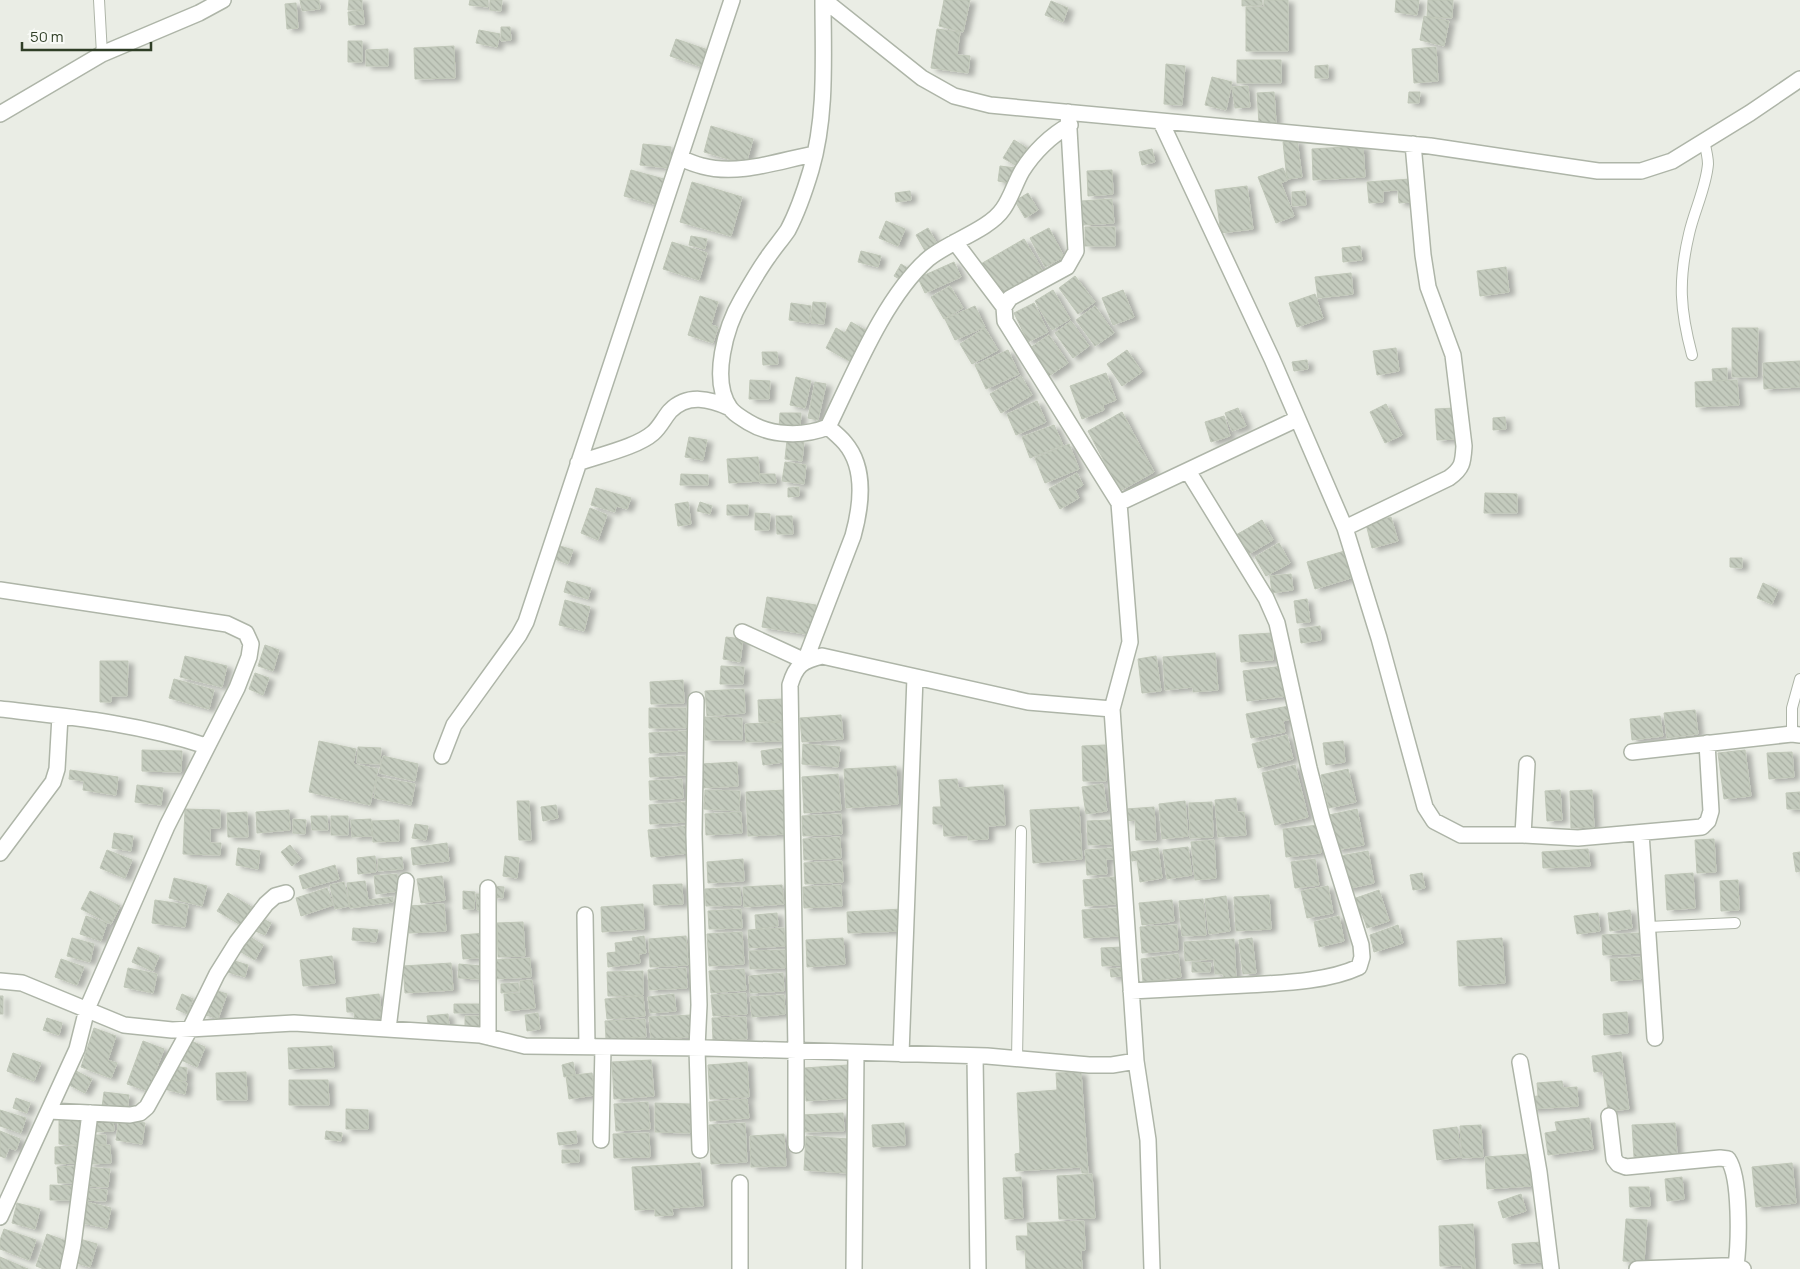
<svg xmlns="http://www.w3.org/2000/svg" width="1800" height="1269" font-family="Manrope,sans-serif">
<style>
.building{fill:url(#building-back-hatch);stroke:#c0c7b8;filter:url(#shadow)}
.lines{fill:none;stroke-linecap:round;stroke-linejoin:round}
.service-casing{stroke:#aeb5a8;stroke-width:12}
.minor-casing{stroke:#aeb5a8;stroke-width:18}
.service{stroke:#fff;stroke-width:10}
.minor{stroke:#fff;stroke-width:15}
</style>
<defs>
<pattern id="building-back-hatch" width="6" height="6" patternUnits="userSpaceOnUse" patternTransform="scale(1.25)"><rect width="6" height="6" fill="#c4cbbe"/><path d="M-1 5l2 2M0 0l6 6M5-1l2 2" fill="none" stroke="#a9afa3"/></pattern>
<filter id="shadow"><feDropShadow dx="5.5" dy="3" stdDeviation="2.5" flood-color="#0004"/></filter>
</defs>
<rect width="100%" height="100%" fill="#eaede5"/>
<!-- building -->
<path class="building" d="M300 0H319L320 9 302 11Z
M349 0H362V10H348Z
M470 0H488V7L469 5Z
M490 0H502L501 11 490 10Z
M944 0H970L963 32 939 26Z
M1242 0H1262V5L1242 6Z
M1264 0H1288V51H1246V7H1264Z
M1396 0H1419L1417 15 1395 12Z
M1428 0H1453L1452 18 1427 17Z
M1051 1 1068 8 1063 22 1045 15Z
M296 3 298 28 287 29 285 4Z
M363 10 364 24 349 25 348 12Z
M1424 16 1449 21 1444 46 1420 40Z
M501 27H510L511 40 501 41Z
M937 29 960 32 957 55 970 56 968 73 931 68Z
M479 30 500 34 497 47 476 43Z
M676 39 711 51 705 68 670 56Z
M348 41H362V62H348Z
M454 46 455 78 415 79 414 48Z
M1436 47 1438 81 1414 83 1412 49Z
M388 49V66H366V50Z
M1237 60H1281V83H1237Z
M1166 64 1185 66 1182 105 1164 104Z
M1328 65V78H1315V66Z
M1212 77 1232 82 1226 110 1205 105Z
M1248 86 1250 107 1235 108 1232 87Z
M1274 92 1276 123 1259 124 1257 93Z
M1409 92H1420L1419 103H1408Z
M711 126 753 139 746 164 704 152Z
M1014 140 1027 148 1017 166 1003 158Z
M1297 140 1302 177 1287 179 1283 142Z
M643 144 671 147 669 168 640 165Z
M1363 146 1365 177 1313 180 1312 149Z
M1152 149 1155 162 1142 165 1139 152Z
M1000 166 1016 168 1013 184 998 181Z
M1283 168 1288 180 1281 183 1294 216 1276 223 1258 177Z
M631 170 664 179 657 205 624 196Z
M1112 170 1113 194 1088 196 1087 171Z
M1410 179 1411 202 1399 203 1398 190 1383 191V202L1369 203 1367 182Z
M692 182 742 197 731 236 680 222Z
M1247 186 1253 229 1221 233 1215 190Z
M910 191 911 200 896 202 895 193Z
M1305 191 1306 205 1292 206V192Z
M1028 193 1038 210 1025 218 1015 201Z
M1112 199 1114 223 1083 225 1081 201Z
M886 221 905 229 898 246 879 238Z
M1085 227H1115V246H1085Z
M928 228 940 249 928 256 916 235Z
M1049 228 1064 257 1045 267 1030 238Z
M691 236 707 239 705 249 689 245Z
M1024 239 1043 271 998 298 979 265Z
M672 242 707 253 699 280 663 269Z
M1360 246 1362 260 1343 262 1342 248Z
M861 251 881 256 878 267 858 262Z
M954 262 961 277 925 293 918 278Z
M901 264 911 270 905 282 894 276Z
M1506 267 1509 292 1480 296 1477 271Z
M1351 273 1353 294 1318 298 1315 277Z
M1075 276 1095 302 1078 314 1059 288Z
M950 286 963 308 944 319 931 297Z
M1053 290 1070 319 1052 330 1035 301Z
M1123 290 1134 317 1113 325 1102 298Z
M1315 294 1323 318 1297 327 1289 303Z
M700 296 718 302 711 325 718 327 713 343 688 335Z
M813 302 826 303 824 324 811 323Z
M791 303 811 306 809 323 789 320Z
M1034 303 1048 332 1028 342 1014 313Z
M975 306 985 327 955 340 945 319Z
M1095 306 1114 333 1095 346 1076 320Z
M1071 321 1089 346 1073 358 1055 333Z
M851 322 867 331 851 362 826 348 836 328 845 333Z
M985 328 998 350 972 364 960 344Z
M1732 328H1758L1757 377H1732Z
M1049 335 1068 363 1049 376 1030 348Z
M1396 348 1399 371 1377 375 1373 351Z
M1008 350 1019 374 986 389 975 365Z
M1127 350 1142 372 1122 386 1107 364Z
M762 352H777L778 364 763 365Z
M1307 360 1308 369 1294 371 1292 362Z
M1800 361V387L1764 389 1763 363Z
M1727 368V380L1713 381 1712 369Z
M1106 373 1116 400 1103 405 1104 410 1082 419 1070 386Z
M1021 376 1032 395 1001 413 990 394Z
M796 377 811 381 805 408 790 405Z
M750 380 770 381 769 399H749Z
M1737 380 1739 405 1696 407 1695 382Z
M815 382 826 384 818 420 808 418Z
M1037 401 1046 422 1016 435 1007 414Z
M1386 404 1402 435 1385 443 1370 412Z
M1238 408 1246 426 1232 431 1225 413Z
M1455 408 1457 439 1437 440 1435 409Z
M1122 412 1154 472 1120 491 1088 431Z
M780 413H801L800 428H779Z
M1224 416 1230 436 1211 442 1205 422Z
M1505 417 1506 429 1493 430V418Z
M1054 425 1063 445 1030 458 1022 437Z
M689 437 707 440 703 460 685 457Z
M787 440 804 442 802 461 785 459Z
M1069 444 1079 469 1045 483 1035 458Z
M758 457 760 481 729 483 727 459Z
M785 462 806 465 804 484 782 481Z
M1077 473 1083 485 1075 490 1079 498 1060 509 1049 489Z
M681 474 708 475V485H680Z
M760 474H775L776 483H760Z
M799 487V496L788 497V488Z
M596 488 631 498 627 509 616 506 615 512 591 505Z
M1485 493 1517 494V513H1484Z
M688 502 691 524 678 526 675 504Z
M700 502 712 506 710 514 697 511Z
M727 505H748V515H727Z
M590 508 607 515 598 540 581 533Z
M755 513 770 514 769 530H755Z
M776 516H792L793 534H777Z
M1391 517 1398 541 1372 548 1366 524Z
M1262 520 1273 540 1247 555 1236 535Z
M1279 543 1290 563 1266 576 1255 557Z
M557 545 573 550 568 564 552 558Z
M1348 550 1353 565 1348 567 1351 578 1315 589 1307 562Z
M1730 558H1742V568L1730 567Z
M1291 574 1293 590 1272 593 1270 576Z
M567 581 591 588 588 599 564 592Z
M1763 583 1778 590 1772 604 1757 598Z
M767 597 816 605 811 635 762 627Z
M1307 599 1310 622 1297 623 1294 601Z
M565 600 590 607 584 631 559 625Z
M1320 626 1321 640 1301 643 1299 629Z
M1272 633 1273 660 1241 662 1239 635Z
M726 637 743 639 740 662 723 659Z
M265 645 279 650 273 671 258 666Z
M1215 653 1218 690 1193 692V687L1165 690 1163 657Z
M185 656 227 666 222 687 180 677Z
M1156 656 1161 691 1142 693 1138 659Z
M100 661H128L127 696H111V702H100Z
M721 666 744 667 743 684H720Z
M1283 666 1287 696 1247 701 1243 671Z
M255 673 269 678 263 695 249 689Z
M174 679 214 690 209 709 169 698Z
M683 680 684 703 651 704 650 682Z
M744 689 745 713 707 716 705 691Z
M783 699 785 721 759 722 758 700Z
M1289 706 1291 719 1283 721 1285 732 1251 738 1246 714Z
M649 708H686V728H649Z
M1695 710 1698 734 1667 738 1664 713Z
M841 715 843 739 802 742 800 718Z
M1660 716 1663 736 1632 740 1630 719Z
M705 717 742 718V740H705Z
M783 722 784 741 746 742 745 724Z
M687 731 688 751 650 753 649 733Z
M1287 735 1293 759 1258 768 1252 744Z
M319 741 356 749 353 764 378 769 370 805 309 792Z
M1343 741 1345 762 1326 765 1323 743Z
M803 744 840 747 838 767 802 764Z
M1105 745 1106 781H1083L1082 746Z
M358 747 381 748 380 764 357 763Z
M782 748 784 762 763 765 761 751Z
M142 750 182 751 181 772 142 771Z
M1745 750 1751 796 1724 799 1718 753Z
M1792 752 1794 777 1769 779 1767 753Z
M383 756 418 764 415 781 379 773Z
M685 756 686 775 650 777 649 758Z
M737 762 738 786 703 788 701 764Z
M1295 765 1308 817 1275 825 1262 773Z
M896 766 898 804 846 808 844 769Z
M1348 769 1356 802 1329 808 1321 775Z
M70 770 118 777 116 795 83 790 84 781 69 779Z
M838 774 841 810 804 813 802 777Z
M377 777 415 784 411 805 374 798Z
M682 779 683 798 650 800 649 781Z
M957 779 958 788 1003 785 1005 825 988 826V839L968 840V835L944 836 943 824H933V807H941L939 780Z
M1103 784 1107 811 1086 814 1082 787Z
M137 785 163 788 161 805 135 802Z
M705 790 740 791 739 811 704 809Z
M785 790 787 834 748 836 746 792Z
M1560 790 1562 820 1547 821 1545 791Z
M1592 790 1594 827 1571 828 1570 791Z
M1800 792V809H1787L1786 793Z
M1236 798 1237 812H1244L1246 835 1218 837 1215 800Z
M517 801H529L531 840H519Z
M1185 801 1188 836 1162 839 1159 804Z
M687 802 688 822 650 824 649 805Z
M1212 802 1213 837 1190 838 1189 803Z
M556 805 558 818 543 821 541 807Z
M1079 807 1082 859 1033 863 1030 810Z
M1154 807 1156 840H1136L1135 820 1126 821V809Z
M185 809 220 810V828H210V843H221L220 855 183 854Z
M1357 809 1364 845 1336 850 1329 815Z
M289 810 290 830 257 833 256 812Z
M247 812 248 837H228L227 813Z
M741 812 742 833 706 835 705 814Z
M841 814 842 834 803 836 802 816Z
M311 816H327L328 830H312Z
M331 816H348V835H331Z
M293 819 306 820 305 834 293 833Z
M371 819 372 836 352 837 351 820Z
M399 820V841L373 842 372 821Z
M1111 820 1112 844 1088 845 1087 821Z
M415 824 428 826 426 840 412 838Z
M1318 825 1321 853 1286 857 1283 829Z
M686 826 689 853 651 857 648 830Z
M114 833 133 836 131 851 112 848Z
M840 837 841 858 804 860 803 839Z
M1714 839 1716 872 1697 873 1695 840Z
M1214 840 1216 878 1195 880 1191 842Z
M447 843 449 861 413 865 411 848Z
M290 845 301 859 292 866 281 852Z
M1188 847 1192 875 1167 879 1163 850Z
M238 848 260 851 258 869 236 865Z
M1114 848 1115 859H1106L1107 874 1087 875 1085 850Z
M1158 848 1162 878 1140 882 1137 860 1132 861 1131 852Z
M1588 849 1590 866 1543 868 1542 852Z
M107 850 132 860 125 878 100 868Z
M1368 851 1374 883 1346 889 1340 856Z
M1800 852V871L1796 872 1793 853Z
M375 856 376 872 358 874 357 858Z
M505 856 519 858 517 878 503 876Z
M402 857 403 869 378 871V859Z
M743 859 744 881 708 883 707 862Z
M1315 859 1319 885 1295 888 1291 862Z
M842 861 843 882 805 884 804 863Z
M335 865 339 879 303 889 299 876Z
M1422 873 1425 888 1413 890 1410 875Z
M1693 873 1695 908 1667 910 1665 875Z
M397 874 399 891 376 894 374 876Z
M442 876 445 900 421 903 417 879Z
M1115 877 1116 904 1085 906 1083 880Z
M174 878 207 886 202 906 169 898Z
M1738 880 1739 910 1721 911 1720 881Z
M365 881 368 900 393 897V902L350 908 347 883Z
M344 882 349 906 335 909 330 885Z
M682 884 683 904 654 905 653 885Z
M782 885 784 904 744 907 743 887Z
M841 885 842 906 804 908 803 887Z
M493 886 504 887 503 898 492 897Z
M1328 886 1333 913 1307 918 1301 891Z
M740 887 741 905 706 906 705 889Z
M327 888 333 905 301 916 296 898Z
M1379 890 1389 921 1367 928 1362 913 1358 915 1353 899Z
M90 891 120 906 111 924 81 909Z
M463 891 475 892 474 909H463Z
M228 893 255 909 244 927 217 911Z
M476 894H487V910H477Z
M1269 895 1271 929 1236 931 1234 897Z
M1226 896 1230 931 1209 934 1205 899Z
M1203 899 1206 935 1182 936 1179 901Z
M155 900 188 905 185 927 152 923Z
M1172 900 1174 921 1142 925 1139 903Z
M444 904 446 931 409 933 408 906Z
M643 904 644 929 602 932 601 907Z
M1117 908 1119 936 1084 938 1082 910Z
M741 909 742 928 709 929 708 911Z
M902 909 903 931 848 933 847 912Z
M1630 910 1632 928 1610 931 1608 913Z
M777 913 778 926 756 929 755 915Z
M1598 913 1600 931 1577 934 1574 916Z
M86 916 107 923 101 941 80 934Z
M1339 916 1344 941 1319 947 1314 922Z
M259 917 271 923 265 935 253 930Z
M523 922 525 956 498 957 497 923Z
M1177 925 1178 950 1142 953 1140 927Z
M1398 925 1403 943 1374 952 1370 935Z
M353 928 378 930 376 942 352 940Z
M784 928 785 946 749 948 748 930Z
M742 932 744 964 709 966 707 934Z
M486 933 487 957 463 959 461 935Z
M1640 933 1641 953 1603 955 1602 935Z
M245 934 263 945 255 960 236 949Z
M644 936 646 953 639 954 640 963 608 967 607 953 616 952 615 943 633 941 632 938Z
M686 936 688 965 650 967 649 939Z
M72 938 94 944 90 962 67 956Z
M843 938 845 964 807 967 806 940Z
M1252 938 1256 973 1243 974 1239 940Z
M1502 938 1505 983 1459 986 1457 941Z
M1234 939 1236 978 1224 979 1223 974H1215L1214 959 1185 961 1184 942Z
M138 947 159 956 153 971 132 962Z
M1122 947 1123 965 1102 966 1101 948Z
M785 950V968L750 969 749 951Z
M1178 954 1181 977 1143 982 1141 959Z
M332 956 335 983 303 986 300 960Z
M1640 957 1641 979 1611 981 1610 959Z
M530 958 531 977 495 979 494 960Z
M61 959 84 967 77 985 55 977Z
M228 959 248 965 245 977 224 971Z
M1192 962 1211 963 1210 972H1192Z
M451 963 453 990 405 993 403 966Z
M459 964 482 966 481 979 458 978Z
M128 968 157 974 153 993 124 987Z
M686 968 687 988 649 990 648 970Z
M1122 968V976L1111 977 1110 969Z
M744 969 746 990 711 993 709 971Z
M643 971V995L608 996 607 972Z
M783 973 784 991 750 993 749 976Z
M532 980 535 1008 505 1011 504 994 520 993V981Z
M518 983 519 991 501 993V984Z
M212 989 227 994 218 1019 203 1014Z
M746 993 747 1014 713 1016 711 995Z
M182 994 193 999 187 1014 176 1009Z
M379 994 382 1018 355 1021 354 1012H347L346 998Z
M674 994 676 1011 650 1013 648 997Z
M784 995 785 1014 752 1017 750 997Z
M0 996H3V1014H0Z
M643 996 645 1016 607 1019 605 999Z
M454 1004H481L482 1013H454Z
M1627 1012 1628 1033 1604 1035 1603 1014Z
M538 1013 540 1029 527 1031 525 1015Z
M448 1014 449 1027 429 1030 427 1016Z
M692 1015 693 1037 651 1039 649 1017Z
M465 1016H481L482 1031H465Z
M746 1017 747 1039 713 1040 712 1018Z
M47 1018 62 1023 59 1035 43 1030Z
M645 1019 646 1037 606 1039 605 1021Z
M94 1028 116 1036 108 1060 117 1063 111 1078 81 1067Z
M189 1040 205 1047 197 1067 181 1060Z
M143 1041 164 1049 148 1091 127 1084Z
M332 1046 334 1067 289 1069 288 1048Z
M1621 1052 1629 1109 1608 1111 1603 1071 1594 1072 1592 1056Z
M13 1053 41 1063 34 1081 7 1071Z
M651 1060 654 1096 614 1099 612 1062Z
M573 1062 575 1074 564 1077 562 1065Z
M747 1062 749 1097 710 1099 708 1065Z
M848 1065 850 1098 806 1101 804 1068Z
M173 1066 187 1068 186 1081 171 1079Z
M74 1070 92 1079 85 1093 67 1084Z
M246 1072 247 1100H217L216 1073Z
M1081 1072 1088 1173H1082L1081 1167 1016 1171 1015 1154 1020 1153 1017 1093 1057 1090 1056 1073Z
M592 1073 595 1095 569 1099 566 1076Z
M166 1078 187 1083 185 1094 164 1089Z
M289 1080H328L329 1105H289Z
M1562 1081 1563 1088 1577 1087 1578 1106 1530 1109 1529 1097 1538 1096 1537 1083Z
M104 1092 129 1095 127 1111 102 1107Z
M16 1098 30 1103 27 1113 13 1108Z
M747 1099 749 1118 710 1121 709 1102Z
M648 1102 650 1129 616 1131 614 1104Z
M655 1103 691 1104 690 1133 655 1132Z
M346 1109 368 1110V1129H346Z
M0 1110 26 1118 21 1133 0 1126Z
M843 1113 844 1131 802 1132 801 1115Z
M113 1118 114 1131 95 1132V1119Z
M1589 1118 1593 1149 1548 1155 1545 1133 1557 1131 1555 1122Z
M119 1119 145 1123 142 1144 116 1140Z
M59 1120H82L81 1145 59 1144Z
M745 1123 747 1162 711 1164 709 1125Z
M904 1123 905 1145 873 1147 872 1125Z
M1675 1123 1677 1154 1634 1157 1632 1125Z
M1481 1125 1483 1157 1462 1158 1460 1126Z
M1457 1127 1461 1157 1437 1160 1433 1130Z
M0 1131 20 1139 16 1150 9 1148 5 1158 0 1156Z
M326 1131 342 1133 341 1141 325 1139Z
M576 1131 577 1143 559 1145 557 1133Z
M649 1133 650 1157 614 1158 613 1134Z
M784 1134 786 1166 751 1167 750 1136Z
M91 1135H106V1144L91 1145Z
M806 1136 849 1139 846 1173 804 1170Z
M110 1145 111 1163 89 1164V1146Z
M77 1146 78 1163 55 1164V1147Z
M562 1150H579V1162L562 1163Z
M1529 1154 1531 1186 1487 1189 1485 1157Z
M700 1163 703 1206 672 1208 673 1215 655 1216V1209L635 1210 632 1167Z
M1792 1163 1796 1203 1756 1207 1752 1167Z
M76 1166V1183H58L57 1167Z
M84 1167 110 1169 108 1187 83 1186Z
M1092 1174 1095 1218 1059 1219 1057 1176Z
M1021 1177 1023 1218 1005 1219 1003 1178Z
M1682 1177 1684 1199 1667 1201 1665 1179Z
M50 1185 74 1186V1200H50Z
M1629 1187H1649L1650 1206 1630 1207Z
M82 1188 107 1190 106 1201 81 1200Z
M1521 1194 1526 1211 1503 1218 1498 1202Z
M82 1201 111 1208 107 1228 77 1222Z
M17 1203 40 1209 35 1229 12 1223Z
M1626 1219 1647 1220 1644 1262 1623 1261Z
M1084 1221 1085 1250H1081L1082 1269H1026L1025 1250H1017L1016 1236H1028L1027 1223Z
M1473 1224 1475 1269H1462V1265L1440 1266 1439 1226Z
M4 1229 36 1240 29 1260 0 1249V1240Z
M47 1234 69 1242 59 1269H44L36 1266Z
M80 1239 97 1244 90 1267 73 1262Z
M1542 1242 1544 1262 1514 1264 1512 1244Z
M0 1257 28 1269H0Z"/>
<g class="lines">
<!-- service casing -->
<g class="service-casing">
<path id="service" d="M99 0 102 54
M1692 355C1680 310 1678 281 1689 234 1694 211 1706 188 1708 164 1708 157 1706 149 1704 141
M1792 734V708L1800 679
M1648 927 1735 923
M1017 1059 1021 831"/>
</g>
<!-- minor casing -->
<g class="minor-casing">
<path id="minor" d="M823 0C823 56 827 115 811 170 805 190 798 211 788 230 782 239 774 248 768 257 758 271 750 285 742 299 726 326 710 380 730 408 734 414 742 418 748 422 771 436 803 437 828 427 854 374 884 298 928 259 948 242 989 230 1003 209 1011 198 1015 183 1022 171 1033 153 1051 135 1070 125
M824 0 922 78 954 96 990 105 1430 146 1598 171H1641L1672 161 1750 113 1800 79
M1068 112 1076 251 1067 267 1010 298 1004 307 1005 321 1119 503 1130 642 1112 709 1136 1061 1148 1140 1152 1269
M0 114 102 54 199 13 223 0
M1161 122 1272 359 1345 528 1379 638 1425 807 1434 821 1461 835H1523L1578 838 1702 827 1708 821 1711 811 1707 743
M680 158C687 161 694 164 702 166 738 176 778 161 814 154
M955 242 1004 307
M578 463C600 455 637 447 653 433 660 427 664 418 670 411 688 393 710 399 730 408
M1119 503 1297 419
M1345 528 1449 478C1463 468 1463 462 1464 446L1453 355 1428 287 1423 255 1413 144
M0 590 227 624 246 633 251 644 249 657 237 688 167 826 87 1009 77 1049 0 1217
M742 632 805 661 853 536C861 507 867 469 845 443 840 437 834 432 828 427
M696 700 694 834 699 1005 697 1048 700 1150
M0 709C71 717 138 723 206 746
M1632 752 1792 734 1800 735
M442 756 454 725 519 635 526 622 732 0
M1641 833 1655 1038
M1523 835 1527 764
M0 853 53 782 57 769 60 716
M585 915 587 1047
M0 981 22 983 124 1025 172 1030 294 1023 480 1035 525 1046 706 1048 987 1056 1089 1065H1112L1136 1061
M1131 991C1169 989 1208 987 1246 985 1281 983 1327 982 1359 967L1362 957 1361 945 1322 819 1309 768 1277 623 1266 598 1188 471
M388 1029 406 881
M488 1037V888
M901 1054 915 677
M975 1056 978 1269
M1520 1062 1539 1172 1551 1269
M49 1111 130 1115 140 1113 147 1107 190 1029 217 974 237 942 266 904 275 896 286 893
M1609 1116 1614 1159 1618 1164 1626 1167 1720 1158 1728 1159C1741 1178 1739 1243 1736 1266
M601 1140 603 1047
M796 1145V1051L790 685C796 665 802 661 822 656L1028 702 1112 709
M740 1183V1269
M68 1269 73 1245 90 1113
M854 1269 856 1053
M1637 1269 1722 1266H1736L1743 1269"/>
</g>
<!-- service -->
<use href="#service" class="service"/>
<!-- minor -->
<use href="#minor" class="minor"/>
</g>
<!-- scale -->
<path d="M22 42v8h129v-8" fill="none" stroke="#2f3e26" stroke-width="2.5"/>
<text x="30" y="42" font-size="15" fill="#2f3e26" stroke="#f8faf6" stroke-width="4" paint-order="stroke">50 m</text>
</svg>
